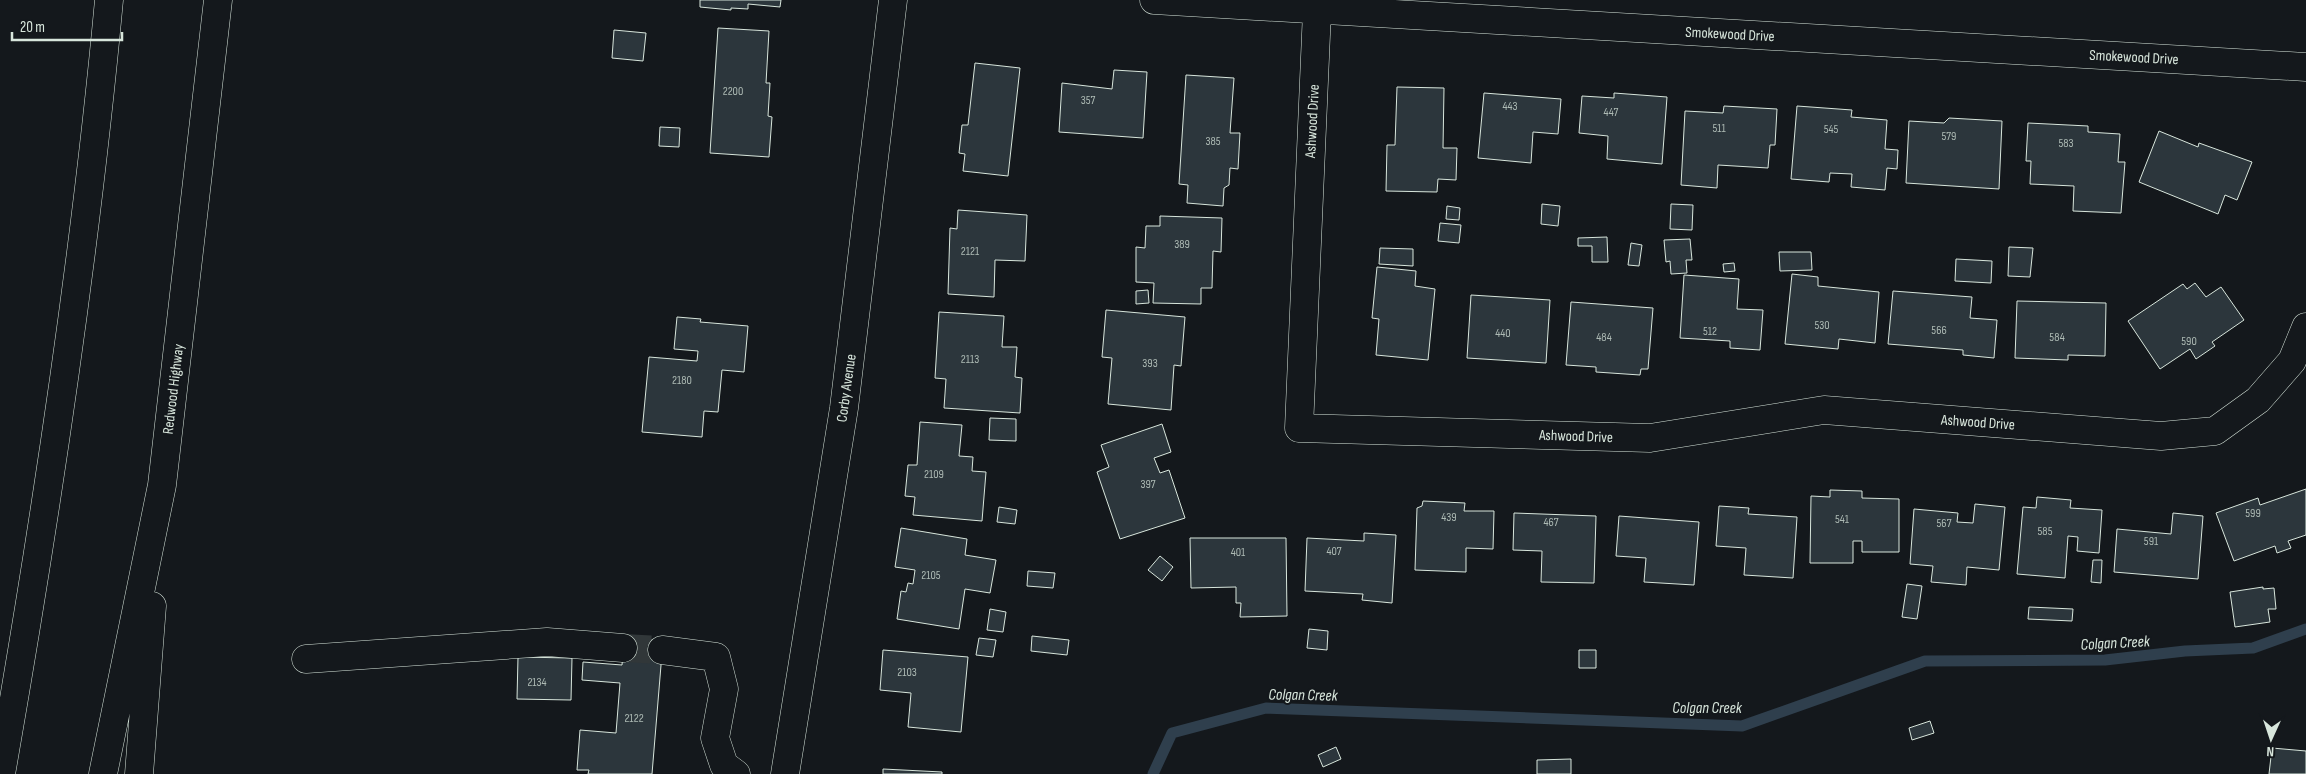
<svg xmlns="http://www.w3.org/2000/svg" width="2306" height="774" font-family="'Sofia Sans Condensed',sans-serif">
<style>
.lines{fill:none;stroke-linecap:round;stroke-linejoin:round}
.stream{stroke:#2f3f4d;stroke-width:11}
.building{fill:#2c363c;stroke:#d8e6dc}
.minor-tunnel{stroke:#313739;stroke-width:28;stroke-dasharray:28 14;stroke-linecap:butt}
.minor-casing{stroke:#d8e6dc;stroke-width:29}
.highway-casing{stroke:#d8e6dc;stroke-width:29}
.minor{stroke:#14181c;stroke-width:28}
.highway{stroke:#14181c;stroke-width:28}
.labels{text-anchor:middle;stroke-width:4;stroke-linejoin:round;paint-order:stroke}
.number-label{font-size:12px;fill:#adbab4}
.street-label{font-size:15px;fill:#d8e6dc;stroke:#14181c}
.water-label{font-size:16px;font-style:italic;fill:#d8e6dc;stroke:#14181c}
</style>
<rect width="100%" height="100%" fill="#14181c"/>
<g class="lines">
<!-- stream -->
<path class="stream" d="M1153 774 1172 733 1266 708 1742 726 1925 661 2105 660 2185 651 2253 648 2306 629"/>
</g>
<!-- building -->
<path class="building" d="M700 0H781L780 7 748 4V9L731 8V10L700 7Z
M718 28 769 31 766 83H770L768 116 772 117 769 157 710 153Z
M614 30 646 33 643 61 612 58Z
M975 63 1020 68 1008 176 963 171 965 154 959 153 962 125H968Z
M1114 70 1147 72 1143 138 1059 132 1062 83 1112 89Z
M1186 75 1234 78 1230 133H1240L1238 169 1230 168 1229 185 1224 188 1223 206 1187 203 1188 185 1179 184Z
M1397 87 1444 88 1443 148H1457L1456 180 1438 179 1437 192 1386 191 1387 145H1395Z
M1484 93 1561 99 1558 134 1533 132 1531 163 1478 158Z
M1614 93 1667 97 1662 164 1607 159 1608 136 1579 133 1582 96 1614 98Z
M1724 106 1777 109 1775 145H1770L1768 168 1718 165 1717 188 1681 185 1685 111 1723 113Z
M1797 106 1852 110 1851 117 1887 120 1885 149 1898 150 1897 169 1887 168 1885 190 1851 187 1852 174 1830 173 1829 182 1791 179Z
M1949 118 2002 121 1999 189 1906 183 1909 121 1944 123Z
M2028 123 2088 126V132L2120 134 2118 162H2125L2121 213 2073 211 2074 186 2030 184 2031 161H2026Z
M660 127 680 128 679 147 659 146Z
M2159 131 2198 147 2199 143 2252 162 2237 200 2225 195 2218 214 2139 182Z
M1542 204 1560 206 1558 226 1541 224Z
M1671 204 1693 205 1692 230 1670 229Z
M1447 206 1460 208 1459 220 1446 219Z
M958 210 1027 215 1025 261 995 260 994 297 948 294 950 228 957 229Z
M1160 216 1222 218 1221 252 1213 251 1212 288H1201V304L1153 303 1154 283 1136 282V247L1145 248 1146 226H1160Z
M1440 223 1461 225 1459 243 1438 241Z
M1607 237 1608 262H1592V246H1578V238Z
M1690 239 1692 260H1686L1687 273 1671 274 1670 261 1666 262 1664 240Z
M1631 243 1642 245 1639 266 1628 265Z
M2009 247 2033 248 2030 277 2008 276Z
M1380 248 1413 249V266L1379 264Z
M1779 252H1811L1812 270 1780 271Z
M1956 259 1992 261 1991 283 1955 281Z
M1734 263 1735 271 1724 272 1723 264Z
M1377 267 1416 271 1415 286 1435 289 1428 360 1376 355 1379 319 1372 318Z
M1792 274 1818 277V286L1879 292 1875 343 1839 339 1838 349 1785 344Z
M1684 275 1739 279 1737 309 1763 310 1760 350 1730 348V341L1680 338Z
M2195 283 2206 297 2221 287 2244 320 2212 342 2215 346 2196 359 2190 349 2160 369 2128 321 2183 284 2187 289Z
M1148 290 1149 303 1136 304V291Z
M1893 291 1972 297 1970 318 1997 320 1994 358 1963 355V350L1888 344Z
M1471 295 1550 300 1546 363 1467 358Z
M2017 301 2106 303 2105 356 2068 355V360L2015 358Z
M1571 302 1653 308 1648 369H1641L1640 375 1596 372V367L1566 365Z
M1106 310 1185 317 1181 366 1174 365 1171 410 1108 404 1112 358 1102 357Z
M939 312 1004 316 1002 347H1017L1015 377 1022 378 1020 413 944 408 946 379 935 378Z
M677 317 701 319 700 322 748 326 744 372 722 370 718 412 704 411 702 437 642 432 649 357 697 361 698 351 674 349Z
M990 418 1016 419V441L989 440Z
M920 422 962 425 959 456 973 457 972 471 986 472 982 521 913 515 915 497 905 496 908 465H917Z
M1162 424 1171 452 1154 458 1160 473 1169 470 1185 518 1120 539 1097 472 1109 467 1101 445Z
M2306 489V535L2288 541 2291 548 2277 553 2275 546 2234 561 2216 513 2258 498 2260 505Z
M1830 490 1862 491V498L1899 499V552H1862V541H1853V563H1810L1811 496 1830 497Z
M2037 497 2071 500 2070 508 2102 510 2099 553 2077 551 2078 537 2068 536 2065 578 2017 574 2023 507 2036 508Z
M1423 501 1465 503 1464 511H1494L1493 549 1466 548V572L1415 570 1417 508 1422 506Z
M1975 504 2005 507 1999 570 1967 567 1966 585 1931 582 1933 566 1910 564 1914 509 1958 513 1957 522 1973 523Z
M1719 506 1749 508 1748 514 1797 517 1793 578 1744 575 1746 548 1716 546Z
M999 507 1017 510 1015 524 997 522Z
M1514 513 1596 516 1594 583 1541 582 1542 551 1513 550Z
M2173 513 2203 516 2198 579 2114 572 2117 529 2171 534Z
M1619 516 1699 522 1694 585 1644 582 1646 558 1616 556Z
M901 528 967 539 965 555 996 560 990 593 965 589 959 629 897 619 901 591 906 592 908 583 913 584 915 570 895 567Z
M1364 533 1396 535 1392 603 1362 600 1363 594 1305 591 1307 538 1364 541Z
M1190 538H1286L1287 616 1240 617 1241 603H1236V587L1191 588Z
M1160 556 1173 567 1162 581 1148 570Z
M2093 560H2102L2101 583 2091 582Z
M1028 571 1055 573 1053 588 1027 586Z
M1907 584 1922 586 1917 619 1902 617Z
M2263 587V589L2274 588 2276 609H2268L2270 622 2235 627 2230 592Z
M2029 607 2073 609 2072 621 2028 619Z
M990 609 1006 612 1003 632 987 630Z
M1309 629 1328 631 1327 650 1307 648Z
M1032 636 1069 640 1067 655 1031 651Z
M624 638 663 641 652 774H588L589 770H577L580 730 616 733 620 683 582 680 583 662 622 665Z
M979 638 996 640 993 657 976 655Z
M883 650 968 657 961 732 908 727 911 693 880 690Z
M1579 650H1596V668H1579Z
M518 657 572 658 571 700 517 699Z
M1930 721 1934 733 1912 740 1909 728Z
M1336 747 1341 759 1323 767 1318 755Z
M2272 748 2306 751V774H2269Z
M1571 759V774H1537V760Z
M883 769 942 772V774H883Z"/>
<g class="lines">
<!-- minor-tunnel -->
<path class="minor-tunnel" d="M623 648 662 650"/>
<!-- minor casing -->
<g class="minor-casing">
<path id="minor" d="M1154 0 2306 67
M1317 11 1299 428 1650 438 1824 410 2161 436 2215 431 2258 400 2292 361 2306 327
M662 650 716 657 724 689 715 738 724 765 736 774
M306 659 547 642 623 648
M785 774 844 408 893 0"/>
</g>
<!-- highway casing -->
<g class="highway-casing">
<path id="highway" d="M1 774C46 517 85 260 109 0
M103 774 162 485 218 0
M139 774 152 606"/>
</g>
<!-- minor -->
<use href="#minor" class="minor"/>
<!-- highway -->
<use href="#highway" class="highway"/>
</g>
<g class="labels">
<!-- number labels -->
<g class="number-label">
<text x="733" y="95">2200</text>
<text x="1088" y="104">357</text>
<text x="1510" y="110">443</text>
<text x="1611" y="116">447</text>
<text x="1719" y="132">511</text>
<text x="1831" y="133">545</text>
<text x="1949" y="140">579</text>
<text x="1213" y="145">385</text>
<text x="2066" y="147">583</text>
<text x="1182" y="248">389</text>
<text x="970" y="255">2121</text>
<text x="1822" y="329">530</text>
<text x="1939" y="334">566</text>
<text x="1710" y="335">512</text>
<text x="1503" y="337">440</text>
<text x="1604" y="341">484</text>
<text x="2057" y="341">584</text>
<text x="2189" y="345">590</text>
<text x="970" y="363">2113</text>
<text x="1150" y="367">393</text>
<text x="682" y="384">2180</text>
<text x="934" y="478">2109</text>
<text x="1148" y="488">397</text>
<text x="2253" y="517">599</text>
<text x="1449" y="521">439</text>
<text x="1842" y="523">541</text>
<text x="1551" y="526">467</text>
<text x="1944" y="527">567</text>
<text x="2045" y="535">585</text>
<text x="2151" y="545">591</text>
<text x="1334" y="555">407</text>
<text x="1238" y="556">401</text>
<text x="931" y="579">2105</text>
<text x="907" y="676">2103</text>
<text x="537" y="686">2134</text>
<text x="634" y="722">2122</text>
</g>
<!-- street labels -->
<g class="street-label">
<text transform="translate(1730 34) rotate(3)" y="5">Smokewood Drive</text>
<text transform="translate(2134 57) rotate(3)" y="5">Smokewood Drive</text>
<text transform="translate(1312 121) rotate(-87)" y="5">Ashwood Drive</text>
<text transform="translate(846 388) rotate(-82)" y="5">Corby Avenue</text>
<text transform="translate(173 389) rotate(-83)" y="5">Redwood Highway</text>
<text transform="translate(1978 422) rotate(4)" y="5">Ashwood Drive</text>
<text transform="translate(1576 436) rotate(2)" y="5">Ashwood Drive</text>
</g>
<!-- water labels -->
<g class="water-label">
<text transform="translate(2115 642) rotate(-3)" y="6">Colgan Creek</text>
<text transform="translate(1303 694) rotate(1)" y="6">Colgan Creek</text>
<text x="1707" y="713">Colgan Creek</text>
</g>
</g>
<!-- north arrow -->
<g transform="translate(2271 739) rotate(183)" stroke="#14181c" stroke-width="4" paint-order="stroke">
<path d="M0-4L9 19L0 12L-9 19Z" fill="#d8e6dc"/>
<text y="-8" font-size="14" font-weight="bold" text-anchor="middle" fill="#d8e6dc">N</text>
</g>
<!-- scale -->
<path d="M12 32v8h110v-8" fill="none" stroke="#d8e6dc" stroke-width="2.5"/>
<text x="20" y="32" font-size="15" fill="#d8e6dc" stroke="#14181c" stroke-width="4" paint-order="stroke">20 m</text>
</svg>
